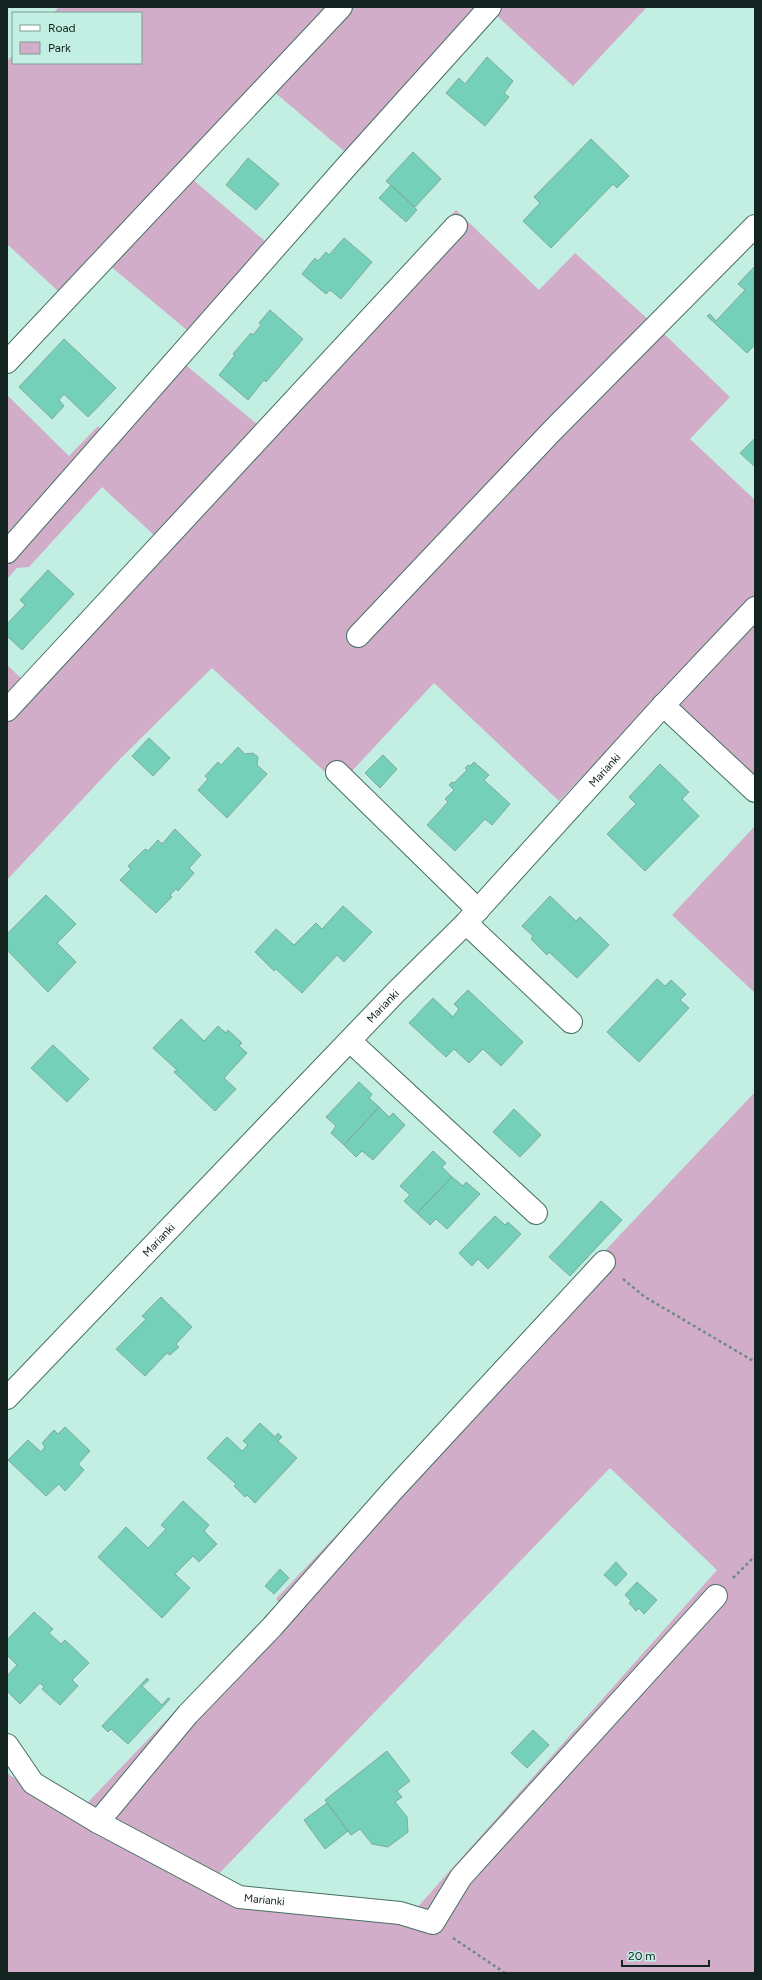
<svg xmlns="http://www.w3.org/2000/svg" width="762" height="1980" font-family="Figtree,sans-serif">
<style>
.green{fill:#d2adc9;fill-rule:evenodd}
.building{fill:#74d0b9;stroke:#7fa99e}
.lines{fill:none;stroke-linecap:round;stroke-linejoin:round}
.minor-casing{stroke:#476f64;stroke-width:24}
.path{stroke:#6d8b82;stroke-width:2.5;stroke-dasharray:3 3;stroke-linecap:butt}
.minor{stroke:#fff;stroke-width:22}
.labels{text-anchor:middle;stroke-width:3;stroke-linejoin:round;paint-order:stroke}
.street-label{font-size:11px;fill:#13231f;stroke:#c3efe2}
</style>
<rect width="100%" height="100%" fill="#c3efe2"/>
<!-- green -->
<path class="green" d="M59 7H647L573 86 495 14 422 96 363 167 273 91 191 178 265 241 188 331 109 265 72 304 7 244V61L13 55V63H141V13H53Z
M456 210 539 290 575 253 661 331 730 397 690 439 755 500V779L662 693 559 801 434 683 339 785 212 668 121 758 7 880V665L22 679 155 536 102 487 29 567 17 568 7 579V395L69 456 98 426 103 431 170 352 257 424Z
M755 826V993L672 915Z
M755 1092V1973H7V1773L72 1819 279 1602 276 1599ZM610 1468 717 1570 407 1919 210 1883Z"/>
<!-- building -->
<path class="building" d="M487 57 513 81 504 93 509 97 485 126 446 93 459 78 465 84Z
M591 139 629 176 617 188 613 184 551 248 523 221 540 203 534 197Z
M413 152 441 179 415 207 386 181Z
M248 158 279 184 256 210 226 185Z
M391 185 417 210 406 222 379 198Z
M344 238 372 262 341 299 330 290 326 294 302 274 315 258 318 261 326 252 329 255Z
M755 266V345L747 353 707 316 710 314 716 321 745 290 738 284Z
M270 310 303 339 266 382 264 380 248 400 219 375 235 355 233 354 251 333 253 335 261 325 259 323Z
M64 339 116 388 88 417 64 394 59 400 64 406 52 419 19 387Z
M755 438V467L740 453Z
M48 570 74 594 22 650 7 636V624L25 605 20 600Z
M149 738 170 758 153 776 132 756Z
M238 747 245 754 253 753 258 757 257 765 267 774 227 818 198 790 208 779 205 776 218 762 221 765Z
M383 755 397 769 380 788 365 773Z
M474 762 489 775 484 780 510 804 492 825 485 819 455 851 427 825 448 802 445 799 454 790 449 785 452 782 454 783 467 770 465 768 468 765 470 766Z
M660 764 689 792 682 799 699 816 645 871 607 834 636 804 629 797Z
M175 829 201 855 189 868 194 873 178 891 176 889 170 895 172 897 156 913 120 880 131 869 128 866 145 849 148 851 158 840 162 844Z
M46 895 76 924 57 943 76 962 48 992 7 950V934Z
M550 896 576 921 580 917 609 945 577 978 549 952 547 955 531 939 533 936 522 926Z
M343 906 372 932 344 962 337 955 302 993 276 969 274 971 255 952 276 929 294 945 316 923 322 929Z
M657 979 665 986 671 980 686 994 680 1000 689 1008 639 1062 607 1032Z
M468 990 523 1042 501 1066 483 1049 469 1063 454 1049 446 1057 409 1023 433 998 453 1017 459 1009 454 1004Z
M181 1019 204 1041 218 1026 226 1033 228 1030 242 1043 239 1046 247 1053 224 1078 236 1089 215 1111 174 1072 177 1070 153 1048Z
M53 1045 89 1079 67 1102 31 1068Z
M359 1082 372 1094 369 1098 379 1107 344 1145 331 1133 336 1126 326 1117Z
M379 1107 389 1117 393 1113 405 1125 373 1160 362 1151 356 1157 344 1145Z
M514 1109 541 1135 520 1157 493 1132Z
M433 1151 446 1163 442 1167 452 1177 417 1213 404 1201 410 1195 400 1186Z
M452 1177 463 1186 466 1182 480 1194 447 1229 436 1219 430 1225 417 1213Z
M601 1201 622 1220 570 1276 549 1257Z
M495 1216 505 1225 508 1222 521 1234 488 1269 478 1259 472 1266 459 1253Z
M161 1297 192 1327 176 1344 179 1347 170 1355 167 1353 145 1376 116 1349 146 1319 142 1316Z
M260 1423 275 1437 278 1433 282 1437 278 1441 297 1458 255 1503 247 1495 245 1497 234 1486 236 1484 207 1458 227 1437 242 1451 248 1445 243 1441Z
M65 1427 90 1451 78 1464 84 1470 65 1491 59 1484 46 1496 8 1460 28 1440 41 1452 45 1447 42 1443 54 1430 58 1434Z
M183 1501 209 1525 204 1531 217 1544 199 1562 193 1556 175 1574 190 1588 162 1618 98 1557 126 1527 148 1548 166 1529 161 1525Z
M616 1562 627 1574 616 1586 604 1575Z
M280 1569 289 1578 274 1594 265 1586Z
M637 1582 657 1600 644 1614 639 1608 636 1611 629 1603 631 1601 625 1595Z
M34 1612 53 1629 49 1633 61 1644 65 1640 89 1663 72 1680 78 1686 60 1705 42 1689 44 1687 40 1683 20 1704 7 1691V1676L17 1665 7 1655V1640Z
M147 1678 149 1680 142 1686 162 1705 168 1698 170 1699 128 1744 111 1729 108 1732 102 1726Z
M533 1730 549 1745 527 1768 511 1753Z
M387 1751 410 1781 397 1791 402 1797 395 1802 407 1817 408 1832 388 1847 372 1844 360 1829 351 1835 325 1800Z
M327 1803 348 1831 325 1849 304 1820Z"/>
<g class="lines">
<!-- minor casing -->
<g class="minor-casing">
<g id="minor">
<path d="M7 362 341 7"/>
<path d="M7 552 346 167 490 7"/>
<path d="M358 636 552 431 755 226"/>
<path d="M663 705 755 791"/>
<path d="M7 710 456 226"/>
<path d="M337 772 478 910"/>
<path d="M466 923 571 1022"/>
<path d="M350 1041 536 1213"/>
<path id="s1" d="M7 1398 396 992 466 923 658 711 755 608"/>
<path id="s2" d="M7 1745 33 1783 98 1822 239 1897 400 1913 433 1923 461 1877 716 1596"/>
<path d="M98 1822 188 1714 272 1627 392 1491 604 1262"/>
</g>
</g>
<!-- path -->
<path class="path" d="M623 1279 645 1297 755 1362
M733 1578 755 1556
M453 1938 505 1973"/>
<!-- minor -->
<use href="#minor" class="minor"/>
</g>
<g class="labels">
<!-- street labels -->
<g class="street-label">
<text dy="4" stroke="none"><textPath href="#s1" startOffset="867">Marianki</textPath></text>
<text dy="4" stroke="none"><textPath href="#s1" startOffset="543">Marianki</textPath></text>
<text dy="4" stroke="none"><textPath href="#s1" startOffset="219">Marianki</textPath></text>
<text dy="4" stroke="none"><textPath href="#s2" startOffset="307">Marianki</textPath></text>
</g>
</g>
<!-- border -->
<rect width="762" height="1980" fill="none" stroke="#13231f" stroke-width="16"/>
<!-- legend -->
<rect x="12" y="12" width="130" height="52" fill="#c3efe2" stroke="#7d9d94"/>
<rect x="20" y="25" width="20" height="6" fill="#ffffff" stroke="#7d9d94"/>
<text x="48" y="32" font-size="12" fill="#13231f">Road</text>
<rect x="20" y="42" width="20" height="12" fill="#d2adc9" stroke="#7d9d94"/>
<text x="48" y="52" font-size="12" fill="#13231f">Park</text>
<!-- scale -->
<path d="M622 1960v6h87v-6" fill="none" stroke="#13231f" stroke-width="2"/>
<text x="628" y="1960" font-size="12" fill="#13231f" stroke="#c3efe2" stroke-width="3" paint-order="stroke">20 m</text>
</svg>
